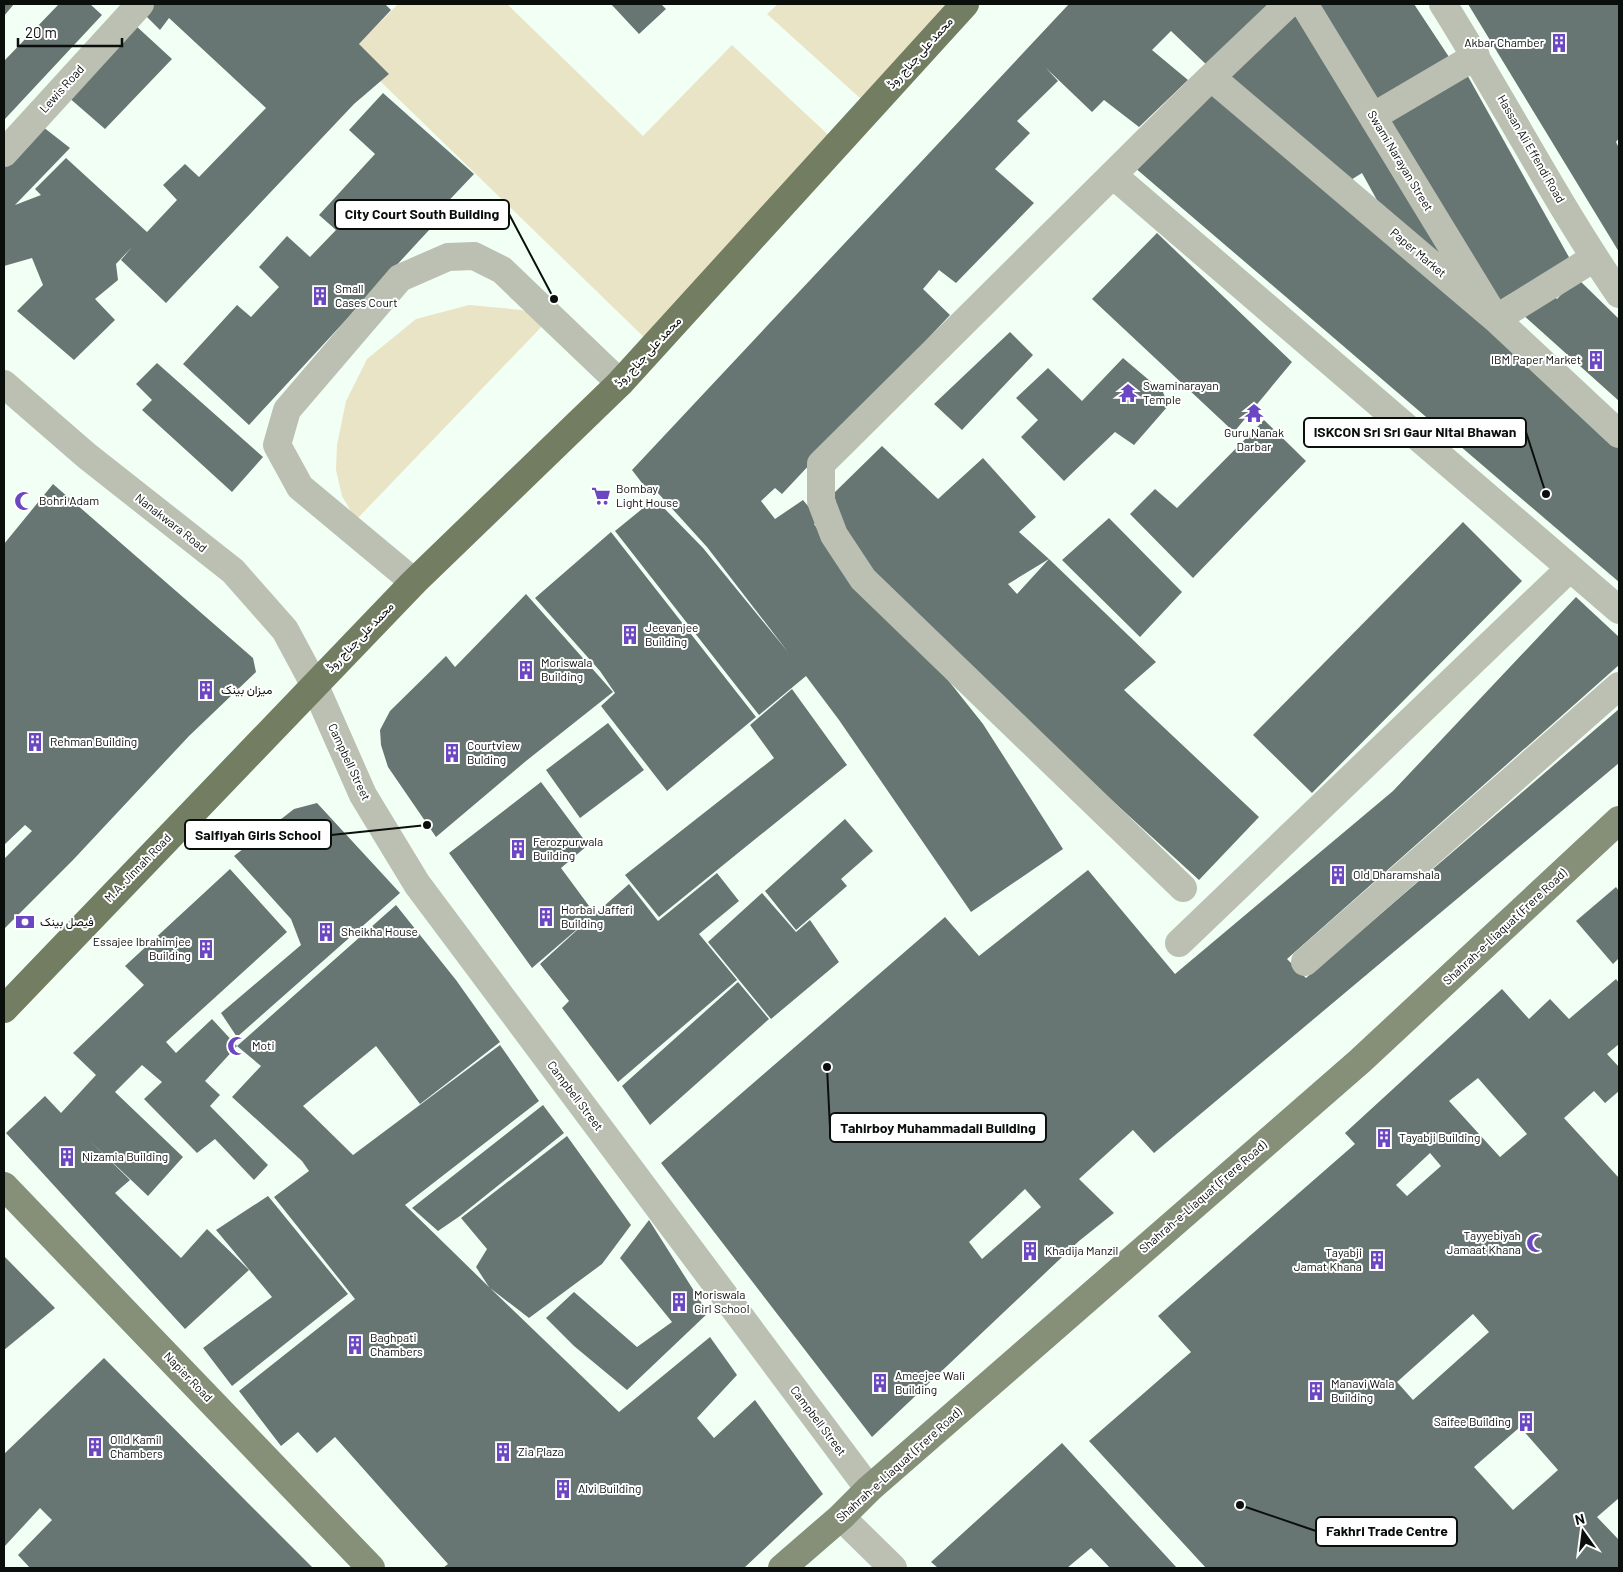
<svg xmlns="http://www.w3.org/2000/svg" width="1623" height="1572" font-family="Barlow,Vazirmatn,sans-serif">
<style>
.green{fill:#eae4c6}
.building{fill:#687673;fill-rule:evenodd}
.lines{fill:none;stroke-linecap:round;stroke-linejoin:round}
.minor{stroke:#bbc0b3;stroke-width:28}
.major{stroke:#868f78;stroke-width:28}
.highway{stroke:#727d62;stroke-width:28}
.labels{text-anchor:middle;stroke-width:4;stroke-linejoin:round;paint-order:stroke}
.poi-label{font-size:12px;fill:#0b0f0c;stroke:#fff;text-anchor:start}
.street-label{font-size:12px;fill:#0b0f0c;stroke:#fff}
.leader{fill:none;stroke:#0b0f0c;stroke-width:2}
.callout-dot{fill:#0b0f0c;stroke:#fff;stroke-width:2}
.callout{fill:#fff;stroke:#0b0f0c;stroke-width:2}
.callout-label{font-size:14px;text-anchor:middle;font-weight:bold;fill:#0b0f0c}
</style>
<rect width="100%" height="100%" fill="#f2fff5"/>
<!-- green -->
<path class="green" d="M398 4H507L643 136 732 45 838 144 653 346 380 81 389 74 359 44Z
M778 4H964L871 108 767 14Z
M469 305 522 310 547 321 356 520 342 496 336 470 337 445 346 401 367 359 416 319Z"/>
<!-- building -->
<path class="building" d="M4 4H14L4 16Z
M59 4H90L102 15 4 120V61Z
M150 4H385L391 10 359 44 389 74 354 104 166 303 121 260 132 247 116 264 118 280 95 299 115 320 74 360 17 311 43 285 32 258 4 266V164L38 123 70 148 15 205 41 195 35 189 66 158 147 232 177 200 163 185 185 164 199 177 266 108 169 18 160 30 143 13Z
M611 4H661L666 9 639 34Z
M1069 4H1274L1210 68 1171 31 1152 50 1188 80 1139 127 1104 100 1092 112 1046 68 1058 81 1017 121 1030 133 995 169 1034 203 956 283 939 270 923 289 950 315 782 494 775 488 761 501 775 519 803 500 819 519 814 524 874 603 928 655 983 724 1063 849 971 912 839 720 806 676 759 715 615 531 653 500 660 504 703 548 788 652 707 547 657 492 652 496 632 470Z
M1319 4H1414L1451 60 1377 103Z
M1468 4H1619V138L1616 142 1619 148V252Z
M1297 8 1468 287 1388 220 1362 173 1346 183 1224 79Z
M135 25 172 59 105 129 67 96Z
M1465 71 1570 259 1500 300 1387 116Z
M1203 85 1619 436V582L1127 161Z
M383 93 474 174 438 212 442 216 249 425 183 364 237 305 251 317 279 287 259 267 287 236 310 257 336 230 319 215 375 154 349 130Z
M1157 233 1292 362 1234 432 1092 299Z
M1577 278 1619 319V401L1521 313 1545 289 1557 299Z
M1010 332 1033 355 962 430 934 404Z
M1123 358 1163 392 1168 406 1134 445 1115 432 1064 481 1021 437 1038 420 1016 398 1048 368 1082 401Z
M157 363 263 457 232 492 142 410 152 400 136 384Z
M1264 420 1306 461 1193 578 1130 514 1155 489 1177 508Z
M882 446 938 499 983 458 1036 517 1019 532 1049 559 1008 584 1017 594 1049 559 1156 662 1124 690 1259 817 1199 880 892 599 840 524 834 493Z
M53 484 253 658 256 672 189 736 73 860 4 929V859L32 831 25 825 4 845V544Z
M1109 518 1182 592 1140 637 1062 560Z
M1463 522 1522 581 1312 793 1253 735Z
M611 532 756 717 667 791 601 706 615 693 600 671 535 598Z
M526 594 613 692 526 761 436 837 388 767 381 745 380 730 390 711 446 656 455 667Z
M1576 597 1619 637V665L1287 959 1306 978 1619 709V763L1154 1153 1133 1130 1079 1179 1114 1213 1079 1241 872 1437 661 1163 945 917 979 956 1088 870 1175 974 1393 791ZM1025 1189 1041 1207 982 1259 969 1242Z
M792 689 847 765 659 917 625 875 774 758 750 725Z
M608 723 644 770 580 818 546 770Z
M541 782 588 845 561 868 595 914 629 884 658 921 717 873 739 901 699 934 737 980 618 1082 562 1008 569 1001 540 964 589 919 532 968 449 853Z
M317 803 400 893 237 1037 221 1013 301 945 291 919 234 856 294 809Z
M845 819 873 851 841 879 847 886 796 930 765 891Z
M230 869 287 932 166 1042 176 1053 212 1019 237 1046 396 905 456 980 500 1042 420 1104 376 1046 303 1106 353 1155 500 1045 539 1101 405 1205 489 1287 476 1267 487 1249 461 1218 567 1136 631 1225 602 1264 529 1318 490 1288 619 1412 710 1337 737 1375 697 1418 714 1438 755 1400 823 1494 744 1568H443L448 1564 335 1437 317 1453 298 1432 281 1446 239 1391 355 1299 274 1197 309 1171 302 1161 232 1097 261 1066 237 1046 205 1081 220 1095 210 1106 268 1165 254 1180 215 1139 197 1153 144 1099 162 1082 142 1065 115 1092 183 1157 148 1196 90 1141 130 1180 115 1193 181 1258 207 1229 249 1270 185 1329 6 1133 45 1096 61 1113 96 1075 73 1053 144 985 125 966Z
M1616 887 1619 891V958L1613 964 1576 921Z
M762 893 796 932 810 920 839 962 771 1019 708 942Z
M1616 979 1619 983V1044L1607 1054 1619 1067V1091L1605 1103 1594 1091 1564 1118 1619 1178V1498L1597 1517 1619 1540 1618 1568H1206L1089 1441 1191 1352 1158 1316 1355 1144 1345 1133 1502 989 1529 1019 1550 999 1569 1019ZM1478 1078 1527 1134 1500 1157 1449 1101ZM1430 1153 1441 1166 1407 1196 1396 1185ZM1473 1314 1489 1332 1413 1400 1397 1382ZM1520 1427 1558 1470 1513 1510 1474 1467Z
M738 982 769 1019 650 1125 622 1086Z
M543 1105 564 1133 460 1216 438 1231 412 1208Z
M268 1196 348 1294 232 1386 203 1348 272 1297 216 1230Z
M649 1220 708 1313 627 1390 574 1346 546 1318 574 1292 637 1347 672 1322 620 1258Z
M4 1256 55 1308 4 1350Z
M104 1358 246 1501 313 1568H30L18 1555 52 1520 40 1508 4 1547V1454Z
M1062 1443 1177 1568H1110L1091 1548 1067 1568H938L931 1562Z"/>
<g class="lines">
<!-- minor -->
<path class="minor" d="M1304 4 1496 319 1594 258
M1443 4C1503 99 1555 201 1619 294
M1212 78 1496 319 1619 434
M1374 116 1476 56
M4 153 140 4
M1113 175 1619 610
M4 384 87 456 233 571 285 630 314 684 363 795 417 884 869 1489
M414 582 300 487 277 445 287 410 400 278 448 257 474 256 502 270 620 383
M1183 888 863 579 834 535 821 501V464L1203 85 1288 4
M1179 943 1570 568
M1305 962 1619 686
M841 1517 893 1568"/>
<!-- major -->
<path class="major" d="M4 1186 371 1568
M782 1568 841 1517 869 1489 1360 1061 1619 820"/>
<!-- highway -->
<path class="highway" d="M4 1009 414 582 620 383 965 4"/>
</g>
<!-- icons -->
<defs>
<g id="building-bare" transform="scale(1.5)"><path d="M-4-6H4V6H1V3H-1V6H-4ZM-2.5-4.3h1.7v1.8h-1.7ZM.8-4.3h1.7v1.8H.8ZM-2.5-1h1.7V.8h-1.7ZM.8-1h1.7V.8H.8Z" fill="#6b48c1" stroke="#fff" stroke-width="2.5" paint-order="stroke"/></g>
<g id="temple-bare" transform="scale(1.5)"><path d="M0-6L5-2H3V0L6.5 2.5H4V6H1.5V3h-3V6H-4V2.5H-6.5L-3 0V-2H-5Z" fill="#6b48c1" stroke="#fff" stroke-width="2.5" paint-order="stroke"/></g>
<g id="supermarket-bare" transform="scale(1.5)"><path d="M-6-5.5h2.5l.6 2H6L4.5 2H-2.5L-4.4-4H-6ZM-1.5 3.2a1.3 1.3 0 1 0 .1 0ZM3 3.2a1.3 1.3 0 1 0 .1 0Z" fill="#6b48c1" stroke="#fff" stroke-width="2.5" paint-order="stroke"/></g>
<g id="mosque-bare" transform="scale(1.5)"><path d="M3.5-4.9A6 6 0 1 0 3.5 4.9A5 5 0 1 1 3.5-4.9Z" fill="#6b48c1" stroke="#fff" stroke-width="2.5" paint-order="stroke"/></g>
<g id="bank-bare" transform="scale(1.5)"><path d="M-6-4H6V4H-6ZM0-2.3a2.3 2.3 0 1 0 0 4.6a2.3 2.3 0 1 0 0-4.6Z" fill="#6b48c1" stroke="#fff" stroke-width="2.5" paint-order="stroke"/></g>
</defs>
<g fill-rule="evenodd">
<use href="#building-bare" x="1559" y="43"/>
<use href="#building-bare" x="320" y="296"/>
<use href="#building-bare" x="1596" y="360"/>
<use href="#temple-bare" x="1128" y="393"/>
<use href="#temple-bare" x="1254" y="413"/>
<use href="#supermarket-bare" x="601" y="496"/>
<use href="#mosque-bare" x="24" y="501"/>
<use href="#building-bare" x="630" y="635"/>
<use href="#building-bare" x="526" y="670"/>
<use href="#building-bare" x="206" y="690"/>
<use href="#building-bare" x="35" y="742"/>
<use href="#building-bare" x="452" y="753"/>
<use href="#building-bare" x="518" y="849"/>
<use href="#building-bare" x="1338" y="875"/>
<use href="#building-bare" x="546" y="917"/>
<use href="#bank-bare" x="25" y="922"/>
<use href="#building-bare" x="326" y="932"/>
<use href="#building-bare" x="206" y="949"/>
<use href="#mosque-bare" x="237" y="1046"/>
<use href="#building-bare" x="1384" y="1138"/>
<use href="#building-bare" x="67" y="1157"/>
<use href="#mosque-bare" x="1536" y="1243"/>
<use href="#building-bare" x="1030" y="1251"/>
<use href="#building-bare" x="1377" y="1260"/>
<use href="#building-bare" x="679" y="1302"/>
<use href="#building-bare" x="355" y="1345"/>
<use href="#building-bare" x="880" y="1383"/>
<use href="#building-bare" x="1316" y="1391"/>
<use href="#building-bare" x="1526" y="1422"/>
<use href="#building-bare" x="95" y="1447"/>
<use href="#building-bare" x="503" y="1452"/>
<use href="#building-bare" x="563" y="1489"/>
</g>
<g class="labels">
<!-- poi labels -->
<g class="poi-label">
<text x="1544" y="47" text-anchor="end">Akbar Chamber</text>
<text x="335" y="293">Small<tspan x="335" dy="14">Cases Court</tspan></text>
<text x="1581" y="364" text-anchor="end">IBM Paper Market</text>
<text x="1143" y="390">Swaminarayan<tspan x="1143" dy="14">Temple</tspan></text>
<text x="1254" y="437" text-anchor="middle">Guru Nanak<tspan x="1254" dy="14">Darbar</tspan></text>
<text x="616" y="493">Bombay<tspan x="616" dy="14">Light House</tspan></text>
<text x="39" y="505">Bohri Adam</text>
<text x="645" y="632">Jeevanjee<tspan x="645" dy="14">Building</tspan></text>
<text x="541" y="667">Moriswala<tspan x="541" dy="14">Building</tspan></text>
<text x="221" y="694">میزان بینک</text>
<text x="50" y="746">Rehman Building</text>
<text x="467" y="750">Courtview<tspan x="467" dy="14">Bulding</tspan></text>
<text x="533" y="846">Ferozpurwala<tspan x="533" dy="14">Building</tspan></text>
<text x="1353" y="879">Old Dharamshala</text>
<text x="561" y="914">Horbai Jafferi<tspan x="561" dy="14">Building</tspan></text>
<text x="40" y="926">فیصل بینک</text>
<text x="341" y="936">Sheikha House</text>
<text x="191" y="946" text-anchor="end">Essajee Ibrahimjee<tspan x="191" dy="14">Building</tspan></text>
<text x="252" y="1050">Moti</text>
<text x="1399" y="1142">Tayabji Building</text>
<text x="82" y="1161">Nizamia Building</text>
<text x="1521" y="1240" text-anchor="end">Tayyebiyah<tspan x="1521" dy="14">Jamaat Khana</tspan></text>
<text x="1045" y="1255">Khadija Manzil</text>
<text x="1362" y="1257" text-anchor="end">Tayabji<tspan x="1362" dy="14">Jamat Khana</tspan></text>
<text x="694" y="1299">Moriswala<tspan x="694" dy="14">Girl School</tspan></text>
<text x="370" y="1342">Baghpati<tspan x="370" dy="14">Chambers</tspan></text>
<text x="895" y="1380">Ameejee Wali<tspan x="895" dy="14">Building</tspan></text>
<text x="1331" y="1388">Manavi Wala<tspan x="1331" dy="14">Building</tspan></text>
<text x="1511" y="1426" text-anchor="end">Saifee Building</text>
<text x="110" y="1444">OIld Kamil<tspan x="110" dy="14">Chambers</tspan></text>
<text x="518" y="1456">Zia Plaza</text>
<text x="578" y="1493">Alvi Building</text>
</g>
<!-- street labels -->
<g class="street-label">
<text transform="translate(920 53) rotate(-48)" y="4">محمد علی جناح روڈ</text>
<text transform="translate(62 89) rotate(-48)" y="4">Lewis Road</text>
<text transform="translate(1531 149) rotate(60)" y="4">Hassan Ali Effendi Road</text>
<text transform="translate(1400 161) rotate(59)" y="4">Swami Narayan Street</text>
<text transform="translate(1418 253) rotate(40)" y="4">Paper Market</text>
<text transform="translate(648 352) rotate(-47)" y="4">محمد علی جناح روڈ</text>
<text transform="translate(171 523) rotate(38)" y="4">Nanakwara Road</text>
<text transform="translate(360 637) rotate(-46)" y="4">محمد علی جناح روڈ</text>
<text transform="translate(349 762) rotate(65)" y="4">Campbell Street</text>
<text transform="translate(138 868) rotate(-46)" y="4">M.A. Jinnah Road</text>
<text transform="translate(1505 927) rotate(-43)" y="4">Shahrah-e-Liaquat (Frere Road)</text>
<text transform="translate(575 1096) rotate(53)" y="4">Campbell Street</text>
<text transform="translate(1203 1197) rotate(-41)" y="4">Shahrah-e-Liaquat (Frere Road)</text>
<text transform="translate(188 1377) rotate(46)" y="4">Napier Road</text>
<text transform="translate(818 1421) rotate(53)" y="4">Campbell Street</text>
<text transform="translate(899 1465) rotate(-42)" y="4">Shahrah-e-Liaquat (Frere Road)</text>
</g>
</g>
<!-- callouts -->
<path class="leader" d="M554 299L509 214M1546 494L1526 432M427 825L331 835M827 1067L830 1128M1240 1505L1316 1531"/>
<g class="callout-dot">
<circle cx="554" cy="299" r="5"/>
<circle cx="1546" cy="494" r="5"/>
<circle cx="427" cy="825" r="5"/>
<circle cx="827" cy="1067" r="5"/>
<circle cx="1240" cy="1505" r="5"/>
</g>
<g class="callout">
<rect x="335" y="200" width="174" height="29" rx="5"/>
<rect x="1304" y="418" width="222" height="29" rx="5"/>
<rect x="185" y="820" width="146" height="29" rx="5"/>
<rect x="830" y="1113" width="216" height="29" rx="5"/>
<rect x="1316" y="1517" width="141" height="29" rx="5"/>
</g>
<g class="callout-label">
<text x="422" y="219">City Court South Building</text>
<text x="1415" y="437">ISKCON Sri Sri Gaur Nitai Bhawan</text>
<text x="258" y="840">Saifiyah Girls School</text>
<text x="938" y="1133">Tahirboy Muhammadali Building</text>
<text x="1387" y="1536">Fakhri Trade Centre</text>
</g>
<!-- border -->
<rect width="1623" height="1572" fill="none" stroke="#0b0f0c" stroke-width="10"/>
<!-- north arrow -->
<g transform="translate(1583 1532) rotate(346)" stroke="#ffffff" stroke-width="4" paint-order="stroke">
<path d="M0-4L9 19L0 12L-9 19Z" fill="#0b0f0c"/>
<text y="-8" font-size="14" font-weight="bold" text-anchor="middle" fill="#0b0f0c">N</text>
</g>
<!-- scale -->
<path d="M18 38v8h104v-8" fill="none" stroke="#0b0f0c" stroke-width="2.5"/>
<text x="25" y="38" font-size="15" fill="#0b0f0c" stroke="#ffffff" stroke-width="4" paint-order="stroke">20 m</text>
</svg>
